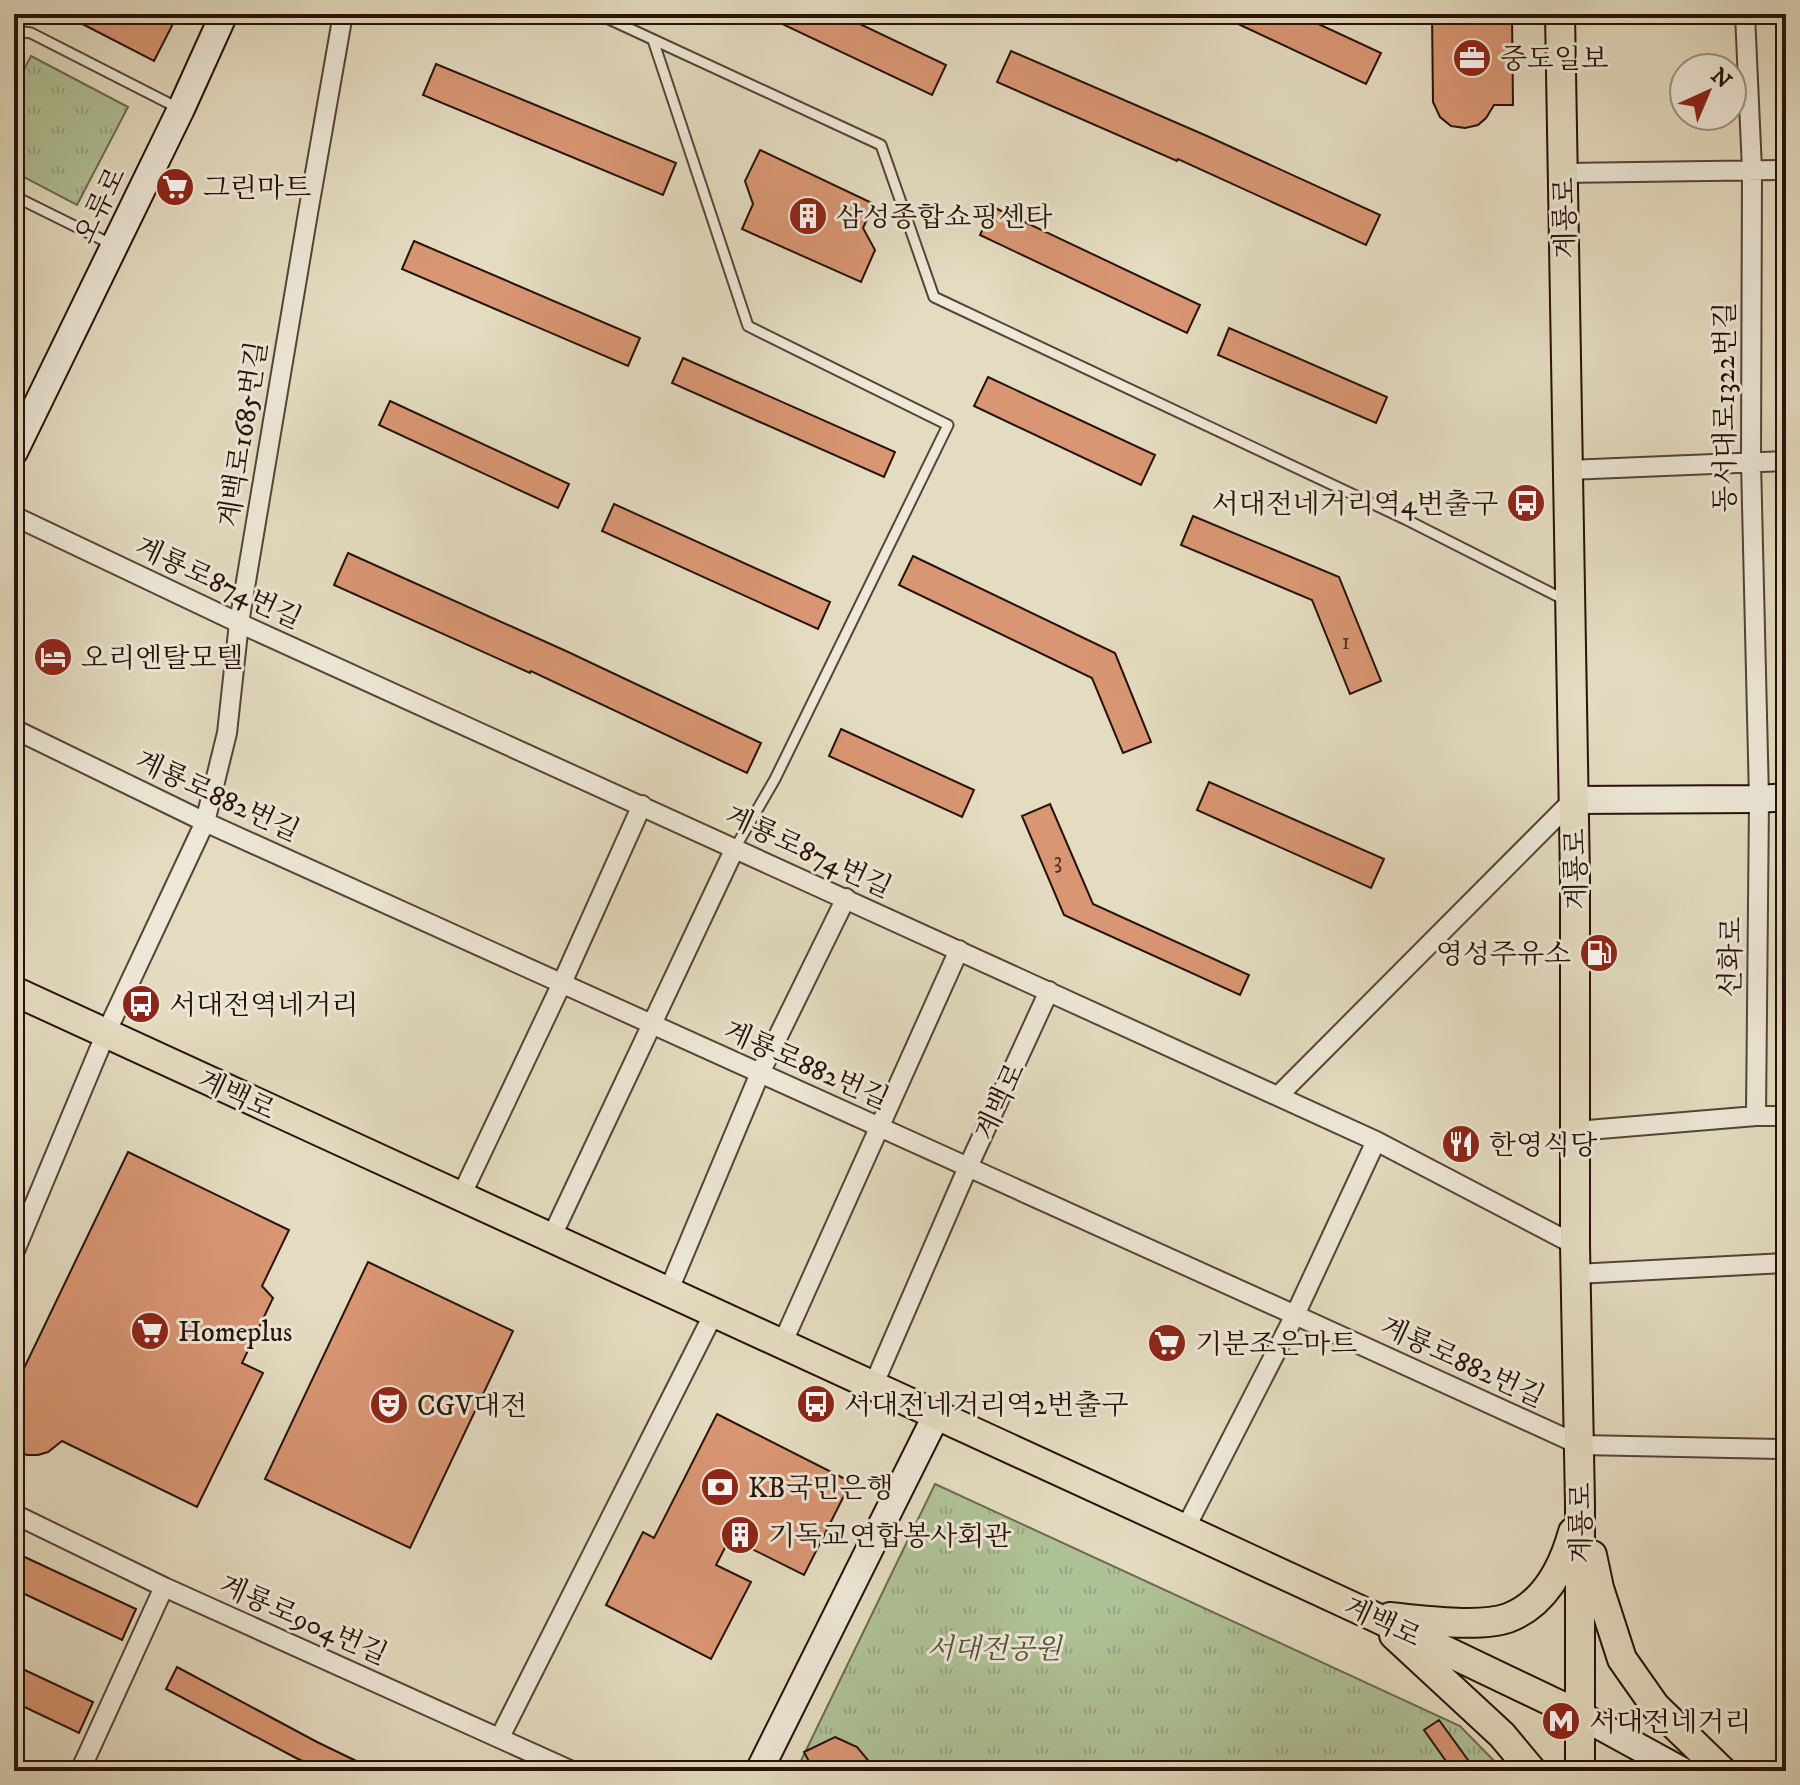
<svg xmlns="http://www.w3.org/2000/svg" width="1800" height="1785" font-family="'IM FELL DW Pica','Noto Serif KR',serif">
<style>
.grass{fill:url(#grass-tufts);stroke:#6b6a50;stroke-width:2}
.building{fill:#d99673;stroke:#271208;stroke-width:2}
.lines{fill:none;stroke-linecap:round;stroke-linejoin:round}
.lane-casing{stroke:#564436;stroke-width:13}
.street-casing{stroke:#564436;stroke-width:22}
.secondary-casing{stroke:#271208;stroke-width:30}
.primary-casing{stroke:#271208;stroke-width:32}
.lane{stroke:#ede8d7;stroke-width:9}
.street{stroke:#ede8d7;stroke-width:18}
.secondary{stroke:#ede8d7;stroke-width:26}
.primary{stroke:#e4dcc1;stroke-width:28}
.labels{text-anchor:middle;stroke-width:6;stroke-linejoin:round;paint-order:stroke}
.number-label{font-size:24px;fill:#543323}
.poi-label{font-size:28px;fill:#271208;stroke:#ede8d7;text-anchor:start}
.street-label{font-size:28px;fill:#271208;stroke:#ede8d7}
.park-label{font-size:28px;font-style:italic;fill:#57503a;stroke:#ede8d7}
</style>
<defs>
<pattern id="grass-tufts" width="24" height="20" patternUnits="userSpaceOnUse" patternTransform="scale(2)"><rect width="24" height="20" fill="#afc297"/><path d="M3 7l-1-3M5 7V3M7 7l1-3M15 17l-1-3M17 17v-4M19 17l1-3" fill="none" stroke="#97a681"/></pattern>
</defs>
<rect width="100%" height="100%" fill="#e4dcc1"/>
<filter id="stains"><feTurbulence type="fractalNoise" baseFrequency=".0025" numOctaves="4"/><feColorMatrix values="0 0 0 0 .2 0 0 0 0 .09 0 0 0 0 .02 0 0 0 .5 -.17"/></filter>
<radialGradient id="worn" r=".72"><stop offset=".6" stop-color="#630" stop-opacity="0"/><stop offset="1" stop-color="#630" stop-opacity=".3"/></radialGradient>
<!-- grass -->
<path class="grass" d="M31 56 128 107 77 205 14 172V88Z
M935 1484 1460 1726 1504 1771H796Z"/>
<!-- building -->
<path class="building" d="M63 14H178L154 61Z
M761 14H839L946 65 932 95Z
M1217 14H1297L1381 53 1366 84Z
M1432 14H1512L1513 105H1494L1486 118 1478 125 1465 128 1451 126 1440 117 1433 102Z
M1011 51 1207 136 1380 215 1366 245 1178 159 1177 161 997 82Z
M436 64 676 163 663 195 423 95Z
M760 150 874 204 863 228 875 250 861 282 742 229 753 204 745 181Z
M993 207 1200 305 1187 333 980 235Z
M414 241 640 338 628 366 402 269Z
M1229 328 1387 397 1376 423 1218 355Z
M683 358 895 452 884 477 672 383Z
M988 377 1155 455 1141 485 974 406Z
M390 401 569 484 558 508 379 425Z
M614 504 830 602 818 629 602 531Z
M1193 516 1339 577 1381 681 1350 694 1312 600 1181 545Z
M348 553 566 651 761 743 747 773 531 671 530 673 334 585Z
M913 556 1115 653 1151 742 1123 753 1092 678 899 585Z
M841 729 974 790 962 817 829 756Z
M1209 782 1384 859 1371 888 1197 810Z
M1050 804 1093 904 1249 975 1240 995 1064 915 1022 816Z
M128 1152 289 1230 262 1286 273 1298 242 1363 263 1373 197 1507 62 1441 48 1452 38 1455H27L14 1450V1389Z
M368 1262 513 1331 410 1548 265 1479Z
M717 1414 851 1482 804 1575 730 1538 716 1565 751 1582 711 1659 606 1605 643 1532 654 1538Z
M14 1552 136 1609 122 1640 14 1589Z
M14 1665 93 1702 79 1733 14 1702Z
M177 1667 317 1742 377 1771H324L296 1758 166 1689Z
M1439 1720 1476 1771H1453L1424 1730Z
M835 1737 857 1747 877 1771H814L804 1752Z"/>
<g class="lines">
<!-- lane casing -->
<g class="lane-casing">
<path id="lane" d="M598 14 881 145 934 297 1405 519 1567 601
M14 34 24 32 31 33 178 108
M653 40 748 326 948 425 775 779 735 848
M14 196 111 244"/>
</g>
<!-- street casing -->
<g class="street-casing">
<path id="street" d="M1745 14 1752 170 1751 462 1759 799 1756 1116
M1563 173 1786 170
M1568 470 1786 461
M14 516 239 623 1376 1141 1575 1245
M14 729 205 822 1295 1315 1580 1445 1786 1449
M1278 1096 1573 800
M1576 1131 1756 1116H1786
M461 1196 562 983 642 805
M551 1238 735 848
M14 1253 106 1033 205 822 227 733 239 623 308 213 343 14
M1576 1274 1786 1263
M668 1292 760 1073 846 898
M782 1344 959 950
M873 1386 968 1167 1049 991
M14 1514 164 1587 572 1771
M1185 1529 1295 1315 1376 1141
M500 1737 714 1313
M80 1771 164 1587"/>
</g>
<!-- secondary casing -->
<g class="secondary-casing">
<path id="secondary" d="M14 452 181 109 224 14
M1573 800 1759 799 1786 797
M1580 1715 1682 1771
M759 1771 936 1416"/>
</g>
<!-- primary casing -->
<g class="primary-casing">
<path id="primary" d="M1560 14 1575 877V1245L1580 1504V1771
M14 991 1185 1529 1373 1616 1580 1715
M1592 1555 1599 1588 1622 1659 1655 1706 1722 1771
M1390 1617C1420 1620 1480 1628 1508 1618 1545 1604 1563 1568 1573 1532
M1394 1635 1502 1735 1532 1771"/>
</g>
<!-- lane -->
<use href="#lane" class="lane"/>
<!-- street -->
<use href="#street" class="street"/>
<!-- secondary -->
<use href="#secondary" class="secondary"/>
<!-- primary -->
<use href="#primary" class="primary"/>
</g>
<!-- icons -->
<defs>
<g id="office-disc" transform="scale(2)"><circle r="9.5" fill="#8f2418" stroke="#ede8d7"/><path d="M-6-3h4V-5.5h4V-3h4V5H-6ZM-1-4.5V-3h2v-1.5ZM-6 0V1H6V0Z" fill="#fff"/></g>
<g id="supermarket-disc" transform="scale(2)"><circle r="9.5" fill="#8f2418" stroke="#ede8d7"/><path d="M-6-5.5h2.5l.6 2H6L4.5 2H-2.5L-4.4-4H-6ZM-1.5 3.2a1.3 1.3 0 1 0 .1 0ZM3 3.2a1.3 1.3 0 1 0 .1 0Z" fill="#fff"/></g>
<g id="building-disc" transform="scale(2)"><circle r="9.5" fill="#8f2418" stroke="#ede8d7"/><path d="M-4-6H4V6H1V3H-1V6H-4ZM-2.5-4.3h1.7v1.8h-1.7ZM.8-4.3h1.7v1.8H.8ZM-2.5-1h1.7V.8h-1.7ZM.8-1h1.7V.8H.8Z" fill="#fff"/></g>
<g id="bus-disc" transform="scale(2)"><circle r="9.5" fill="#8f2418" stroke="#ede8d7"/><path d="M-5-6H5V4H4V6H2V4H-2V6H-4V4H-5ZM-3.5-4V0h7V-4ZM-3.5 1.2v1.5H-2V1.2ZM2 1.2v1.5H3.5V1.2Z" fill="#fff"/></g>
<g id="hotel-disc" transform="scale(2)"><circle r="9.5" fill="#8f2418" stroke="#ede8d7"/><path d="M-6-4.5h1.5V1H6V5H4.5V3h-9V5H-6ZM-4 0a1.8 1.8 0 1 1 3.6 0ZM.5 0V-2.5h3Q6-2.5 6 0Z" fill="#fff"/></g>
<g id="fuel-disc" transform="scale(2)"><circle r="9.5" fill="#8f2418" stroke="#ede8d7"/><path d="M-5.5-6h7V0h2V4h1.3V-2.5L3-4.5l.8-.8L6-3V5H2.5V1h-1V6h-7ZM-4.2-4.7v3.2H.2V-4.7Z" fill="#fff"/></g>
<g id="restaurant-disc" transform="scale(2)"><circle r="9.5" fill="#8f2418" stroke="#ede8d7"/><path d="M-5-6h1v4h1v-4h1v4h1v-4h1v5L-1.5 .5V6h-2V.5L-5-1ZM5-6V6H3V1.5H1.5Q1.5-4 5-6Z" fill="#fff"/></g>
<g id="theatre-disc" transform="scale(2)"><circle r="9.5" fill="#8f2418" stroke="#ede8d7"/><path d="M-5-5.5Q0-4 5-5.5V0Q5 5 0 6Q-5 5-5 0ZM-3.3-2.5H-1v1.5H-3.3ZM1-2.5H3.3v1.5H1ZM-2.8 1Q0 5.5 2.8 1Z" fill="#fff"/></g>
<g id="bank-disc" transform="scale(2)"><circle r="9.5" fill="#8f2418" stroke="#ede8d7"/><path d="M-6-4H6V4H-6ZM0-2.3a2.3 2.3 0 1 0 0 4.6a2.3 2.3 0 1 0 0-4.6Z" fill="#fff"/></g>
<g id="metro-disc" transform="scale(2)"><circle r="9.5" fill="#8f2418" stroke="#ede8d7"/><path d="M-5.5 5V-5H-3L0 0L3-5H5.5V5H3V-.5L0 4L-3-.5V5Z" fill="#fff"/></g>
</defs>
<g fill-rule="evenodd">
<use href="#office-disc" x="1472" y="58"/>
<use href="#supermarket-disc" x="175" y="187"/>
<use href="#building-disc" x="808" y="216"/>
<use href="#bus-disc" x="1526" y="503"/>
<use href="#hotel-disc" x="53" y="657"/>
<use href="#fuel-disc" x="1599" y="953"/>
<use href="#bus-disc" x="141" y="1004"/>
<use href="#restaurant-disc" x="1461" y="1144"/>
<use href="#supermarket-disc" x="150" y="1331"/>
<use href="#supermarket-disc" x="1167" y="1343"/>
<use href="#bus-disc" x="816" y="1404"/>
<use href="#theatre-disc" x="389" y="1405"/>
<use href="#bank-disc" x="720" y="1487"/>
<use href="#building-disc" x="740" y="1535"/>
<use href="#metro-disc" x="1561" y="1721"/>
</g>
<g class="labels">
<!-- number labels -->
<g class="number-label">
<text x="1346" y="649">1</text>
<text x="1058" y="868">3</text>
</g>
<!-- poi labels -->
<g class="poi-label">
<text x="1500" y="68">중도일보</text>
<text x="203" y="197">그린마트</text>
<text x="836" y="226">삼성종합쇼핑센타</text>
<text x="1498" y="513" text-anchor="end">서대전네거리역4번출구</text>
<text x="81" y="667">오리엔탈모텔</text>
<text x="1571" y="963" text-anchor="end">영성주유소</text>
<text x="169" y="1014">서대전역네거리</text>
<text x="1489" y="1154">한영식당</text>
<text x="178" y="1341">Homeplus</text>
<text x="1195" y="1353">기분조은마트</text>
<text x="844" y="1414">서대전네거리역2번출구</text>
<text x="417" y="1415">CGV대전</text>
<text x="748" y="1497">KB국민은행</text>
<text x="768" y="1545">기독교연합봉사회관</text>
<text x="1589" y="1731">서대전네거리</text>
</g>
<!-- street labels -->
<g class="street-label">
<text transform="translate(99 205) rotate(-64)" y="10">오류로</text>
<text transform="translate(1564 218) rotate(-91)" y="10">계룡로</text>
<text transform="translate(1724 407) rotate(-90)" y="10">동서대로1322번길</text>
<text transform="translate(242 434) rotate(-81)" y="10">계백로1685번길</text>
<text transform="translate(219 582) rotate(25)" y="10">계룡로874번길</text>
<text transform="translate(218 795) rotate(25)" y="10">계룡로882번길</text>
<text transform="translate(809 851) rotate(25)" y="10">계룡로874번길</text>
<text transform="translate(1575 869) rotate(-91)" y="10">계룡로</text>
<text transform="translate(1730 957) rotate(-89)" y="10">선화로</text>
<text transform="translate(807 1064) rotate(24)" y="10">계룡로882번길</text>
<text transform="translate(237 1094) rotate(25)" y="10">계백로</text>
<text transform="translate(999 1101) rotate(-65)" y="10">계백로</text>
<text transform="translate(1463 1361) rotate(25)" y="10">계룡로882번길</text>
<text transform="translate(1580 1523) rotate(-90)" y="10">계룡로</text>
<text transform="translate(304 1619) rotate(24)" y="10">계룡로904번길</text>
<text transform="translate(1383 1621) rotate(25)" y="10">계백로</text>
</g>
<!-- park labels -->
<g class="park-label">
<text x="994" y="1658">서대전공원</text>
</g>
</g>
<!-- margin -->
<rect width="1800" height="1785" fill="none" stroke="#e4dcc1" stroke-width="48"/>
<rect x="16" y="16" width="1768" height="1753" fill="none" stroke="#271208" stroke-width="4"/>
<rect x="24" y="24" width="1752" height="1737" fill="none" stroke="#271208" stroke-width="2"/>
<!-- north arrow -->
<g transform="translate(1708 92) rotate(44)"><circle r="38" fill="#ede8d7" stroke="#9e9284" stroke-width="2"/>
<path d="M0-6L14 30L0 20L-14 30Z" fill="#8f2418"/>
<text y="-12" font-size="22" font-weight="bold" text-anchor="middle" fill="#271208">N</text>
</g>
<rect width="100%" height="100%" filter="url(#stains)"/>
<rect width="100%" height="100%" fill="url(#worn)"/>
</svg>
